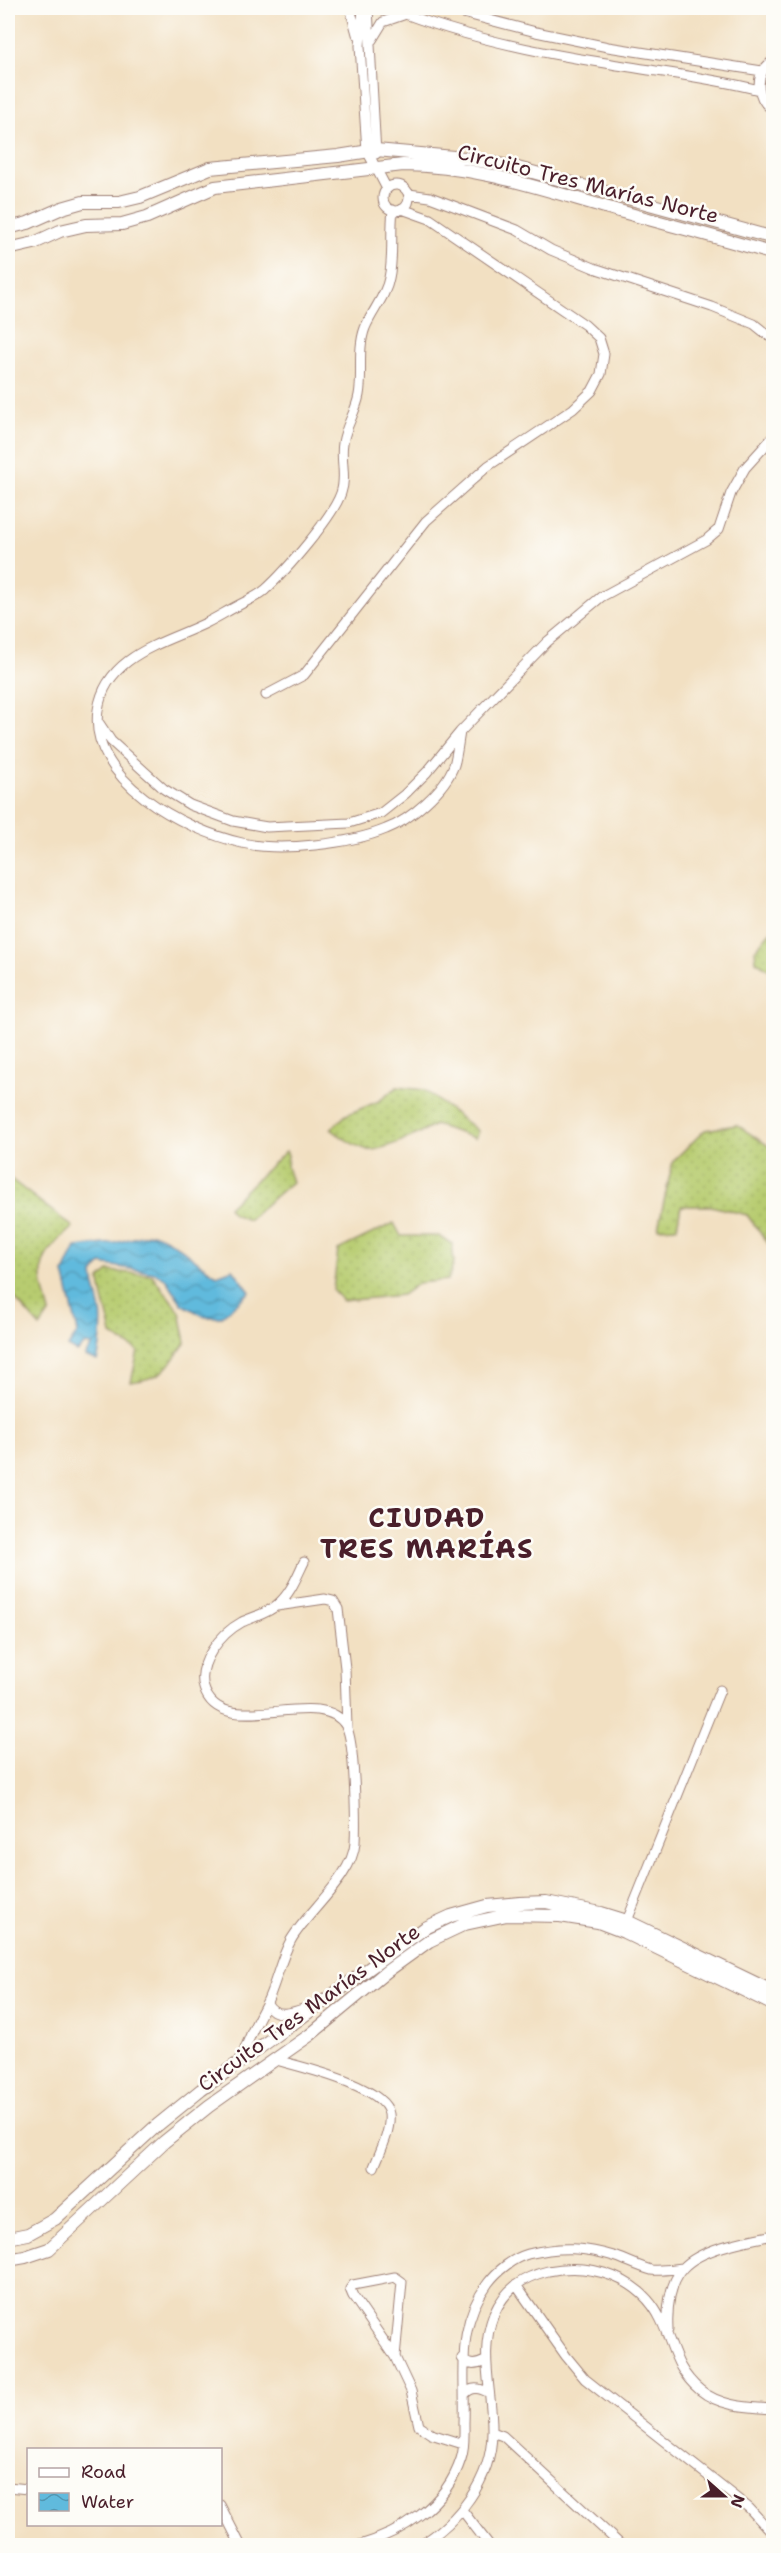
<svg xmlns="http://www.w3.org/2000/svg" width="781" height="2553" font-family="'Shantell Sans',sans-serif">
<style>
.grass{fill:url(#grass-dots);stroke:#80764e;stroke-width:1.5}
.water{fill:url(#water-waves);stroke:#556c84;stroke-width:1.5}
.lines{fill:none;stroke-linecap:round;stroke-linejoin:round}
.minor-casing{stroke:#9e8076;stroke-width:11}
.tertiary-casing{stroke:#9e8076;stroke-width:14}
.minor{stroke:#fff;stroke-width:9}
.tertiary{stroke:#fff;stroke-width:12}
.labels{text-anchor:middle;stroke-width:5;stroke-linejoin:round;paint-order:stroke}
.street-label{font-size:21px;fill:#4a1f2b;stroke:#fdfcf7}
.district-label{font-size:27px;font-weight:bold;letter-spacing:1.5px;fill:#4a1f2b;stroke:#fdfcf7}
</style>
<defs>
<pattern id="grass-dots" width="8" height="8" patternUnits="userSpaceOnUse" patternTransform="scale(1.5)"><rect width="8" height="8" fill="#b7cc70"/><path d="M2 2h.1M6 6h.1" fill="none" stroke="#9faf61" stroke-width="1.8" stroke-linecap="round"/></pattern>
<pattern id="water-waves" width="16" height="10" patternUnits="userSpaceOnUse" patternTransform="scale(1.5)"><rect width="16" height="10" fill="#60badd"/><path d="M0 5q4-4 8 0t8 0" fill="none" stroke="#5197b3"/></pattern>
</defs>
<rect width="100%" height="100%" fill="#fdfcf7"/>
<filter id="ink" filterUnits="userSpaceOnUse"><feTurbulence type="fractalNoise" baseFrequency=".0167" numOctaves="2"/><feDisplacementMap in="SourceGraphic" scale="12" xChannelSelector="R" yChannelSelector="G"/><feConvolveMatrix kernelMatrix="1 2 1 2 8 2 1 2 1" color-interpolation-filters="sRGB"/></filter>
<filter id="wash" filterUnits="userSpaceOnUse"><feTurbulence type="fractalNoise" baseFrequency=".008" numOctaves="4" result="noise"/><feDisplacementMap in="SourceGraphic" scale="24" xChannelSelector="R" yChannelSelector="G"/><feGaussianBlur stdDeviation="1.35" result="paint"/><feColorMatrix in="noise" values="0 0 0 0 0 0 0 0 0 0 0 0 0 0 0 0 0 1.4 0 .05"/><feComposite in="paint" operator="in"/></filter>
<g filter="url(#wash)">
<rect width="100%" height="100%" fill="#f2e0c2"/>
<!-- grass -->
<path class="grass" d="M773 929V972L756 961 755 950Z
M397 1087 424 1090 478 1131 475 1138 435 1125C423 1132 380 1152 368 1150 354 1146 342 1138 331 1129L346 1115 379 1101Z
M737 1125 773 1149V1250L747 1215 711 1206H681L677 1227 658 1228 673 1161 705 1130Z
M286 1151 288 1155 287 1167 292 1182 248 1220 233 1214 228 1207Z
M8 1177 73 1227C36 1259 37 1267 50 1312L40 1327 8 1291Z
M394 1223 401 1236H439L452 1244 454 1262 448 1280 419 1283 402 1295 343 1301 333 1290 338 1250Z
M109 1271 152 1275 180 1312 186 1342C166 1368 166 1377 131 1382L138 1351 112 1335C109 1316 101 1299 100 1279Z"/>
<!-- water -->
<path class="water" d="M152 1233C177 1241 195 1262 217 1275L233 1269 250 1292 221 1317H205L182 1304 165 1278 155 1273 101 1264 93 1274C94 1288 99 1299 101 1312 103 1322 100 1351 97 1361L85 1356 92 1345 85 1344 77 1352 68 1347 78 1332 64 1273 76 1247 115 1243Z"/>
</g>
<g filter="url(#ink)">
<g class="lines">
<!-- minor casing -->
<g class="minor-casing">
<path id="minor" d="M350 8 357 34
M363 8 360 46 367 151 387 189
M368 8 376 154
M390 8C459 36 533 52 606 63 657 72 709 77 759 90
M444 8 536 32 608 47 762 71
M372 40 383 22 406 14
M774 60C770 63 765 67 763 71 755 84 760 103 774 110
M383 198a13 13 0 1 1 26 0a13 13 0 1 1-26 0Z
M409 194 430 197 517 230 551 250 594 268 712 307 754 324 774 340
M393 210C390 232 394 256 389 278 386 296 372 311 365 328 357 349 363 374 359 395 356 412 345 427 343 443 340 460 347 476 341 493 333 517 285 572 265 590 258 596 249 600 241 604 229 610 218 617 206 623 165 643 106 655 98 710 88 780 184 830 242 843 280 852 350 844 386 829 410 820 445 790 454 765 457 755 458 743 460 732
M266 695 304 675 426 521 488 466 573 409 592 391 601 374 604 354 599 338 585 325 430 219 402 209
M99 723 111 741 144 771 164 789 190 805 233 821 267 827 349 823 381 813 405 794 427 772 460 732 547 642 601 597 706 540 719 529 731 493 745 468 774 436
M277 1606 325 1599 333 1601 338 1609 345 1668 347 1727
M627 1921 720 1690
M267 2003C276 2022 299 2010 314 2005
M276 2060C301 2067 385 2086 389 2114 391 2131 380 2152 374 2167
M241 2061C247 2040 256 2023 266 2004 276 1984 280 1960 291 1940 307 1912 353 1876 355 1843 356 1823 355 1741 346 1726 321 1683 221 1744 204 1688 197 1663 220 1634 242 1622 253 1617 269 1613 278 1604 291 1593 297 1576 304 1562
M516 2285 566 2356 585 2379 749 2508 774 2535
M668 2330C667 2310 669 2284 683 2268 701 2248 748 2240 774 2235
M395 2357 402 2282 395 2277 353 2285 350 2289 353 2296 395 2357 411 2391 419 2426 431 2434 463 2444
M462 2358C467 2367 477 2365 485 2361
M465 2394C472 2386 480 2388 489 2393
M492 2432 503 2436 622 2546
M8 2487 28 2489
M220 2505 241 2546
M462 2510 490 2546
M357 2546C401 2533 446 2506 461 2459 465 2448 464 2435 464 2423 466 2371 455 2328 488 2283 497 2271 513 2258 528 2254 560 2246 585 2247 617 2257 628 2261 640 2267 651 2270 661 2271 673 2269 683 2268
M419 2546C458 2522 492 2480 492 2432 493 2392 478 2353 494 2314 505 2289 523 2277 548 2271 592 2262 641 2278 661 2320 674 2347 675 2369 700 2390 721 2407 748 2407 774 2409"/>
</g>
<!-- tertiary casing -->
<g class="tertiary-casing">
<path id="tertiary" d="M8 228 28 223 62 208 83 202H119L140 197 210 168 338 156 376 150 465 158 514 167 774 238
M8 249 34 243 60 231 86 225 122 224 147 217 215 187 403 165C472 165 539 188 605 207 661 223 718 237 774 254
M8 2238 28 2234 55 2219 154 2128 201 2090 425 1928 451 1916 487 1906 520 1903 546 1902 601 1913 627 1921 774 1992
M8 2260 25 2257 49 2249 164 2142 209 2106 310 2035 386 1972 429 1941 465 1924 507 1915 560 1916 598 1922 624 1932 774 2005"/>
</g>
<!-- minor -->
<use href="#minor" class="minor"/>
<!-- tertiary -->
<use href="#tertiary" class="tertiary"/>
</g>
</g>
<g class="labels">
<!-- street labels -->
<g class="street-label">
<text transform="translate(588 184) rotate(14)" y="7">Circuito Tres Marías Norte</text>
<text transform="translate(309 2008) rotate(-36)" y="7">Circuito Tres Marías Norte</text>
</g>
<!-- district labels -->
<g class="district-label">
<text x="427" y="1527">CIUDAD<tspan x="427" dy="31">TRES MARÍAS</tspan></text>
</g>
</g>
<!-- margin -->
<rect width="781" height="2553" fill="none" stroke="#fdfcf7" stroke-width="30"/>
<!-- legend -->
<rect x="27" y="2448" width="195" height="78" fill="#fdfcf7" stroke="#b5a4a5" stroke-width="1.5"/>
<rect x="39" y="2468" width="30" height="9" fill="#ffffff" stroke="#b5a4a5" stroke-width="1.5"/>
<text x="81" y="2478" font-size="18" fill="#4a1f2b">Road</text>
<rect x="39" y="2493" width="30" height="18" fill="url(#water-waves)" stroke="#b5a4a5" stroke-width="1.5"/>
<text x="81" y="2508" font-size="18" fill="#4a1f2b">Water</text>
<!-- north arrow -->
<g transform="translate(724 2496) rotate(111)" stroke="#fdfcf7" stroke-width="4.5" paint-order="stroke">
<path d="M0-4.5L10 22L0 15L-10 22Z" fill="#4a1f2b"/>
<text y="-9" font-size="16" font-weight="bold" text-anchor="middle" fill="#4a1f2b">N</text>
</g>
</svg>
